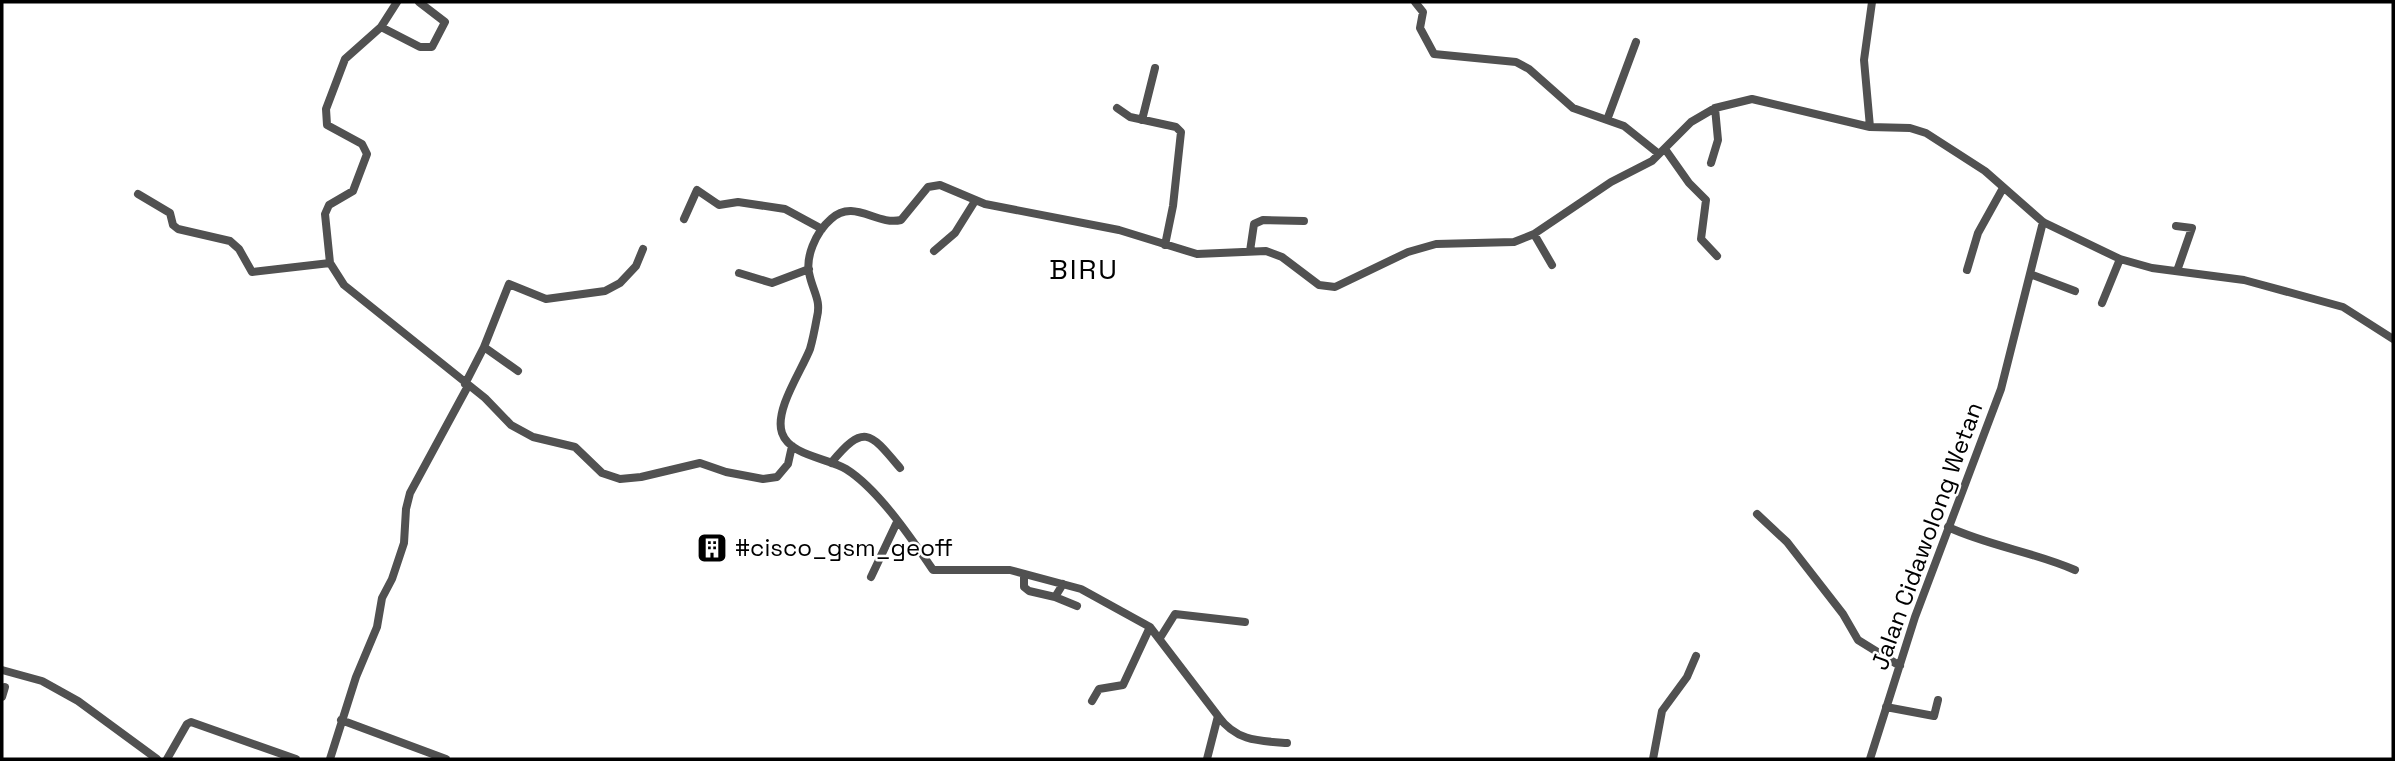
<svg xmlns="http://www.w3.org/2000/svg" width="2395" height="761" font-family="'Space Grotesk',sans-serif">
<style>
.lines{fill:none;stroke-linecap:round;stroke-linejoin:round}
.street{stroke:#515151;stroke-width:8}
.labels{text-anchor:middle;stroke-width:5;stroke-linejoin:round;paint-order:stroke}
.street-label{font-size:24px;fill:#000;stroke:#fff}
.poi-label{font-size:24px;fill:#000;stroke:#fff;text-anchor:start}
.quarter-label{font-size:28px;letter-spacing:2px;fill:#000;stroke:#fff}
</style>
<rect width="100%" height="100%" fill="#fff"/>
<g class="lines">
<!-- street -->
<path class="street" d="M397 2 381 27 345 59 326 109 327 125 362 144 367 154 353 191 329 205 325 214 330 263 344 285 485 398 511 425 533 437 575 447 602 473 620 479 641 477 700 463 726 472 763 479 777 477 788 464 792 446
M1415 2 1423 12 1420 28 1434 54 1516 62 1529 69 1573 108 1624 126 1659 154
M1872 2 1864 60 1870 127 1910 128 1926 133 1985 171 2043 222 2120 259 2152 268 2244 280 2343 307 2393 339
M381 27 420 47H432L445 22 419 2
M1117 108 1130 117 1176 127 1181 132 1173 206 1165 245
M1142 120 1155 68
M1607 120 1636 42
M1665 149 1689 183 1706 200 1701 239 1717 256
M1711 163 1718 140 1715 108
M138 194 170 213 173 225 178 229 230 241 239 249 252 272 330 263
M684 219 697 190 719 205 738 202 785 209 822 229
M2176 226 2192 228 2177 271
M1534 234 1552 265
M934 251 955 233 975 201
M1250 251 1254 224 1263 220 1304 221
M1967 270 1978 233 2003 188
M739 273 772 283 809 269
M2030 274 2075 291
M2102 303 2120 259
M484 347 509 284 546 299 605 291 620 283 636 266 643 249
M465 384 484 347 518 371
M831 463C864 423 870 432 900 468
M1757 514 1787 542 1843 614 1858 640 1900 666
M1948 527C1989 546 2034 552 2075 570
M1024 574V587L1029 591 1055 597 1063 584
M871 577 897 522
M1055 597 1077 606
M1160 638 1175 614 1245 622
M2 670 42 681 78 701 157 759
M2 697 5 687
M1092 701 1099 689 1123 685 1150 627
M1886 707 1934 716 1938 700
M1218 716C1236 741 1258 741 1287 743
M341 720 446 759
M167 759 187 724 191 722 296 759
M330 759 356 677 377 627 382 598 392 579 404 543 406 509 410 493 468 386
M1207 759 1218 716 1150 627 1081 589 1010 570H933C911 538 878 489 846 469 828 458 790 456 782 433 774 410 802 370 810 349 813 339 815 328 817 317 821 301 814 293 810 277 804 258 816 232 831 219 854 198 876 226 901 220L928 187 940 185 985 204 1119 230 1197 254 1266 251 1282 257 1319 285 1335 287 1408 252 1436 244 1514 242 1534 234 1611 182 1652 161 1691 122 1715 108 1752 99 1870 127
M1653 759 1662 711 1687 677 1696 656
M1870 759 1915 617 2001 389 2043 222"/>
</g>
<!-- icons -->
<defs>
<g id="building-square" transform="scale(1.575)"><rect x="-9" y="-9" width="18" height="18" rx="4" fill="#000" stroke="#fff"/><path d="M-4-6H4V6H1V3H-1V6H-4ZM-2.5-4.3h1.7v1.8h-1.7ZM.8-4.3h1.7v1.8H.8ZM-2.5-1h1.7V.8h-1.7ZM.8-1h1.7V.8H.8Z" fill="#fff"/></g>
</defs>
<g fill-rule="evenodd">
<use href="#building-square" x="712" y="548"/>
</g>
<g class="labels">
<!-- street labels -->
<g class="street-label">
<text transform="translate(1927 536) rotate(-70)" y="8">Jalan Cidawolong Wetan</text>
</g>
<!-- poi labels -->
<g class="poi-label">
<text x="735" y="556">#cisco_gsm_geoff</text>
</g>
<!-- quarter labels -->
<g class="quarter-label">
<text x="1084" y="279">BIRU</text>
</g>
</g>
<!-- border -->
<rect width="2395" height="761" fill="none" stroke="#000000" stroke-width="7"/>
</svg>
